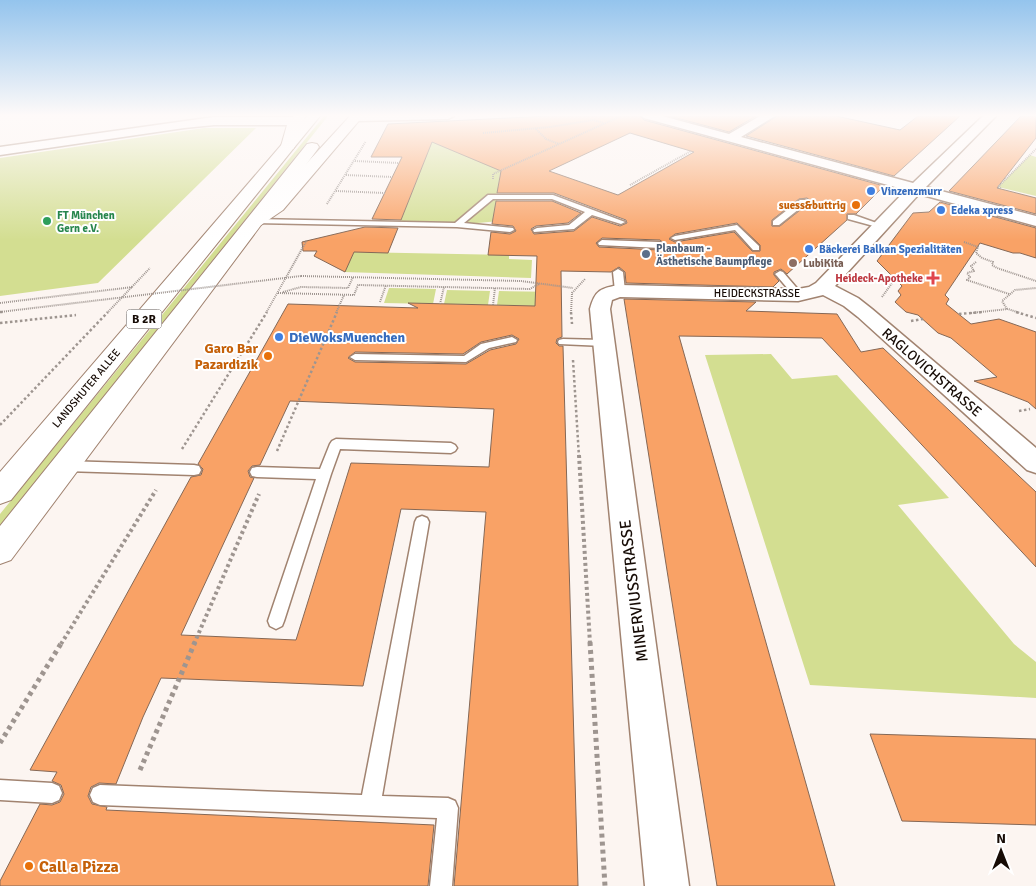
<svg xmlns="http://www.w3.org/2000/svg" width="1036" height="886" font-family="Signika,sans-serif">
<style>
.green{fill:#d3de91}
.building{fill:#f9a266;stroke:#856856;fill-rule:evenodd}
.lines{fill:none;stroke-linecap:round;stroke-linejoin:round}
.service-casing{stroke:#a18370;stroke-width:3}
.minor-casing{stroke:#a18370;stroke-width:3}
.secondary-casing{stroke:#a18370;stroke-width:2}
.primary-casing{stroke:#a18370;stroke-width:2}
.trunk-casing{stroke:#a18370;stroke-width:2}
.path-far3{stroke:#9e9590;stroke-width:2;stroke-dasharray:1 1;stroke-linecap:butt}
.path-far2{stroke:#9e9590;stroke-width:2.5;stroke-dasharray:2.5 2.5;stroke-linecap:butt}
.path-far1{stroke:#9e9590;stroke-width:4;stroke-dasharray:3 3;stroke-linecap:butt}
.path{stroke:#9e9590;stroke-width:5;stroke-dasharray:4 4;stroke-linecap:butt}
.service{fill:#fff;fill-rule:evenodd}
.minor{fill:#fff;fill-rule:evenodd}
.secondary{fill:#fff;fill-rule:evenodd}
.primary{fill:#fff;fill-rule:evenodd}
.trunk{fill:#fff;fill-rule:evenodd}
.path-bridge-far1{stroke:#9e9590;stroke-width:2;stroke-dasharray:1 1;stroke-linecap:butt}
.path-bridge{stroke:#9e9590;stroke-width:2.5;stroke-dasharray:2.5 2.5;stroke-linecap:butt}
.shop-dot{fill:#3f7fe0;stroke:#fff;stroke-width:2}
.food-dot{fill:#e8710a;stroke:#fff;stroke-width:2}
.leisure-dot{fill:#2e9e5b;stroke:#fff;stroke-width:2}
.service-dot{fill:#5c6f8a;stroke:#fff;stroke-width:2}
.education-dot{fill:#8d6e63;stroke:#fff;stroke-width:2}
.health-dot{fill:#e0444e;stroke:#fff;stroke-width:2}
.labels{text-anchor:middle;stroke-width:4;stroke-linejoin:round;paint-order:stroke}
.far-shop-label{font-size:11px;font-weight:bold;fill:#366cbe;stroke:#fff;text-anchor:start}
.far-food-label{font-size:11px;font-weight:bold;fill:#c56008;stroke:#fff;text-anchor:end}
.far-leisure-label{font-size:11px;font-weight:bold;fill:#27864d;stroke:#fff;text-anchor:start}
.far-service-label{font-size:11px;font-weight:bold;fill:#4e5e75;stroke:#fff;text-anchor:start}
.far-education-label{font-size:11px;font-weight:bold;fill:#785e54;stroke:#fff;text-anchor:start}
.far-health-label{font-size:11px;font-weight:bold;fill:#be3a42;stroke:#fff;text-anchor:end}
.far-street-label{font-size:11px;fill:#170c06;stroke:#fff}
.shield{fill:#fff;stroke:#5d5551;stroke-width:1}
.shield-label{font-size:12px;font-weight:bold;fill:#170c06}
.shop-label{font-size:14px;font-weight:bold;fill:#366cbe;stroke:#fff;text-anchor:start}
.food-label{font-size:14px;font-weight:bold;fill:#c56008;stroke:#fff;text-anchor:end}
.street-label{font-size:14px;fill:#170c06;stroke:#fff}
.near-street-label{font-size:16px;fill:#170c06;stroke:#fff}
.near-food-label{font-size:16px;font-weight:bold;fill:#c56008;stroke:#fff;text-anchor:start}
</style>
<rect width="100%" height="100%" fill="#fcf5f1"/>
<!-- green -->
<path class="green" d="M324 116H328L0 526V514Z
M204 128H256L98 283 0 296V158Z
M412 130 596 131 500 174 497 195 499 221 457 225 400 222 426 157Z
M1030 155 1036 157V196L998 187Z
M354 252 509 255V259L532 260 531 278 344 272Z
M389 288 436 289 433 304 384 303Z
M447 290 490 291 488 305 444 304Z
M499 291 561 292V307L497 305Z
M771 354 792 379 837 375 949 498 898 505 1014 644 1036 662V698L810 685 705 355Z"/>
<!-- building -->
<path class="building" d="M548 116H640L644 120 884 186 856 214H847V220L787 274 781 269 774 272V275L779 281 773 287 626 283 625 272 619 267 611 272 561 271 562 337 557 339 556 343 559 346H563L578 886H454L486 512 401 509 363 686 161 678 143 717 116 784 99 783 91 787 88 796 92 804 107 807 106 810 434 825 428 886H0V881L40 804 52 805 60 802 64 794 61 785 52 781 57 772 30 770 191 477 201 475 203 469 198 464 288 304 418 308 408 303 535 306 537 256 488 255 491 232 510 234 516 231 513 226 492 224 496 201H552L581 213 568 223 536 226 531 229 534 234 574 231 592 217 620 226 627 223 626 220 554 193H497L501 171 432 142 401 220 372 219 402 157H371L388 124ZM630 133 694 152 618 195 549 171ZM807 198 818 206 812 209 804 207 780 226H772V220L799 199ZM737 223 760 245V251H752L734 232 675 242 669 239 675 234ZM602 238 660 240 666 245 660 250 599 247 596 243ZM512 335 519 339 516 344 490 350 466 364 355 362 348 358 355 352 463 354 481 342ZM290 401 494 409 489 467 351 463 296 640 181 635 254 478 250 477 248 471 252 466 260 465Z
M669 116H756L729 132Z
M777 116H836L900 130 918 116H960L894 176 746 136Z
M1021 116H1036V138L997 188 1036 198V214L949 191Z
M940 202 1036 228V258L1020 253H1013L980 243 945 295 949 299 946 304 971 324 999 319 1036 332V409L1028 402 974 381 997 377 951 338 938 333 918 315 906 312 895 302 901 295 898 291 902 286 877 261 913 213 929 212Z
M365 227 398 228 388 253 354 252 345 272 314 256 317 251H303L302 242Z
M624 299 756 302 746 311 837 314 861 352 883 348 1036 492V567L822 338 679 336 835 886H717Z
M870 734 1036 739V825L902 821Z"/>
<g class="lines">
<!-- service casing -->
<g class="service-casing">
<path id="service" d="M488 195H553L625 222 621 224 592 215 574 229 534 232 533 230 537 228 569 225 585 212 552 199H493L464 223 513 228 514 230 510 232 457 227 255 223 251 221 255 219 455 223Z
M800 200H806L816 205 812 207 804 205 779 225H773V221Z
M848 215H854L885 226 881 228 848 219Z
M737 225 759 246V250H753L735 230 675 240 671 238 675 236Z
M602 240 660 242 664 245 660 248 599 245 598 243Z
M618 269 623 272 625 291 620 294 615 291 613 272Z
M780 271 783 272 801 293V297H795L777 276 775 274Z
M512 337 517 340 516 342 489 348 466 362 355 360 350 357 355 354 464 356 481 344Z
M563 339 604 340 609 343 604 346 559 344 558 342 559 340Z
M336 439 451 443 455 445 457 448 455 451 451 453 340 449 331 474 284 621 282 626 276 629 270 626 268 621 316 479 257 477 252 476 250 472 252 468 257 467 320 469 330 444 332 441Z
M65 461 194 465 199 466 201 470 199 474 194 475 65 471 60 469 59 466 60 463Z
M422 516 427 518 429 522 382 796 448 798 455 801 458 808 452 886H430L437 818 100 805 93 802 90 795 93 788 100 785 362 795 415 522 417 518Z
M0 780 52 783 59 786 62 793 59 800 52 803 0 800Z"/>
</g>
<!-- minor casing -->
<g class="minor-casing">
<path id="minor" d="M351 116H454L448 119 356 121 352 119Z
M642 116H662L729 134 760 116H775L741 137 913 183 983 116H996L926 187 1036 216V226L919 194 835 286 858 298 872 309 1036 448V473L1027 470 858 317 844 306 823 295 798 301 620 297 612 300 610 309 689 886H645L590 309C595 290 601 288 620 285L798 289 809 287 816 283 906 190 644 118Z
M214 117H296L302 121 296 125H214L184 128 0 155V147Z"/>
</g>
<!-- secondary casing -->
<g class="secondary-casing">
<path id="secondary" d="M294 116H306C300 127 299 139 293 149H283L281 146 287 125Z
M350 116H363L283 210 261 225 255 226 249 225 246 221 271 202Z"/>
</g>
<!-- primary casing -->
<g class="primary-casing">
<path id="primary" d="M288 142 293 143 295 146 293 149 11 500 0 504V472L283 143Z
M312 143 317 144 319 147 317 150 11 560 0 564V526L307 144Z"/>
</g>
<!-- trunk casing -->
<g class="trunk-casing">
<path id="trunk" d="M307 116H320L293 149H283L281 146 283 143Z"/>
</g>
<!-- path-far3 -->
<path class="path-far3" d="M536 129 546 139 559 144
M483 133 550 127 593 120 604 123
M355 161 399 163
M346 175 392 177
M493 179V174L621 116
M630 185 691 151
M1001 188 998 187 1036 149
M336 191 385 193
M327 204 366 141
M964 242 978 247 976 253 982 258 993 262 992 265 997 268 1036 281
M976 262 971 266 974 271 967 273 970 277 967 280 1009 294
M301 276 521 281 573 288
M283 292 301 287 348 288 353 277
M278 293 354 295 358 285 530 289 539 284
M882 297 895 279
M380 302 386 285
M0 303 133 287
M440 304 444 287
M493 305 495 288
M1007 309 1002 301 1015 290 1036 288
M107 313 150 268
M266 313 307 240
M336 313 344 295
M571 313 572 293 585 279
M971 313 1008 309 1020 313"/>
<!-- path-far2 -->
<path class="path-far2" d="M571 312 572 324
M1016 312 1036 318
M959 314 983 312
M911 321 923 319
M0 323 76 315
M573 360 579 457
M1019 411 1030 409
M0 425 108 312
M182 449 267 312
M277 451 337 312"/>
<!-- path-far1 -->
<path class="path-far1" d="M579 455 590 644
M61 644 156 490
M194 644 259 494"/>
<!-- path -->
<path class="path" d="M590 642 605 886
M0 743 62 642
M140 770 195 642"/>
<!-- service -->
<use href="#service" class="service"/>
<!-- minor -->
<use href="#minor" class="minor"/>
<!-- secondary -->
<use href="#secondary" class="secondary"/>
<!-- primary -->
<use href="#primary" class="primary"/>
<!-- trunk -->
<use href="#trunk" class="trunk"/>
<!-- path-bridge-far1 -->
<path class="path-bridge-far1" d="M0 312 301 276"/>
<!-- path-bridge -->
<path class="path-bridge" d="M0 312H4"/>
</g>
<!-- sky -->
<linearGradient id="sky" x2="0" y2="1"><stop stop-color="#94c4ed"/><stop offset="0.48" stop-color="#fefaf9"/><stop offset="1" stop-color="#fefaf9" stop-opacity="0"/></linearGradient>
<rect width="1036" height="240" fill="url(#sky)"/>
<!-- markers -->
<g class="shop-dot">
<circle cx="871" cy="191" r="5"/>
<circle cx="941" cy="210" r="5"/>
<circle cx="809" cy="249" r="5"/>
<circle cx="279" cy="337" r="5"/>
</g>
<g class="food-dot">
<circle cx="856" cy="205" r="5"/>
<circle cx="268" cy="356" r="5"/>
<circle cx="29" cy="866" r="5"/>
</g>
<circle class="leisure-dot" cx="47" cy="221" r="5"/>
<circle class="service-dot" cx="646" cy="254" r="5"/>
<circle class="education-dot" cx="793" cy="263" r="5"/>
<path class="health-dot" d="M930.5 270.5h5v5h5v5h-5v5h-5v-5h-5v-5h5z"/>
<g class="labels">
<!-- far-shop labels -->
<g class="far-shop-label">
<text x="881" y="195">Vinzenzmurr</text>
<text x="951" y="214">Edeka xpress</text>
<text x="819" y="253">Bäckerei Balkan Spezialitäten</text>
</g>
<!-- far-food labels -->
<g class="far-food-label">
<text x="846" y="209">suess&amp;buttrig</text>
</g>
<!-- far-leisure labels -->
<g class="far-leisure-label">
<text x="57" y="219">FT München<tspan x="57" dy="13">Gern e.V.</tspan></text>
</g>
<!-- far-service labels -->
<g class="far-service-label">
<text x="656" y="252">Planbaum -<tspan x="656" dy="13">Ästhetische Baumpflege</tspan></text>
</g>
<!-- far-education labels -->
<g class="far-education-label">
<text x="803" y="267">LubiKita</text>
</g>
<!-- far-health labels -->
<g class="far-health-label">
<text x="923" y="282">Heideck-Apotheke</text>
</g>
<!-- far-street labels -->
<g class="far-street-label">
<text x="757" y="297">HEIDECKSTRASSE</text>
<text transform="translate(86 388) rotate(-50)" y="4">LANDSHUTER ALLEE</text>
</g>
<!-- shield labels -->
<rect class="shield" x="126.5" y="309.5" width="35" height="19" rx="4"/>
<g class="shield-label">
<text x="144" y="323">B 2R</text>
</g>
<!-- shop labels -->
<g class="shop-label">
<text x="289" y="342">DieWoksMuenchen</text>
</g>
<!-- food labels -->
<g class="food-label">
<text x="258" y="353">Garo Bar<tspan x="258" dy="16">Pazardizik</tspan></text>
</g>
<!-- street labels -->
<g class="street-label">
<text transform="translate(932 372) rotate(41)" y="5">RAGLOVICHSTRASSE</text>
</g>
<!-- near-street labels -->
<g class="near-street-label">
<text transform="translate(633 591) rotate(-97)" y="6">MINERVIUSSTRASSE</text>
</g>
<!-- near-food labels -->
<g class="near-food-label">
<text x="39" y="872">Call a Pizza</text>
</g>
</g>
<!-- north arrow -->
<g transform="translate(1001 851)" stroke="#ffffff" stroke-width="4" paint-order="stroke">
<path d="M0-4L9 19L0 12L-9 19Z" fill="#170c06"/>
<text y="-8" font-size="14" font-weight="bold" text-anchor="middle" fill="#170c06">N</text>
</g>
</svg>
